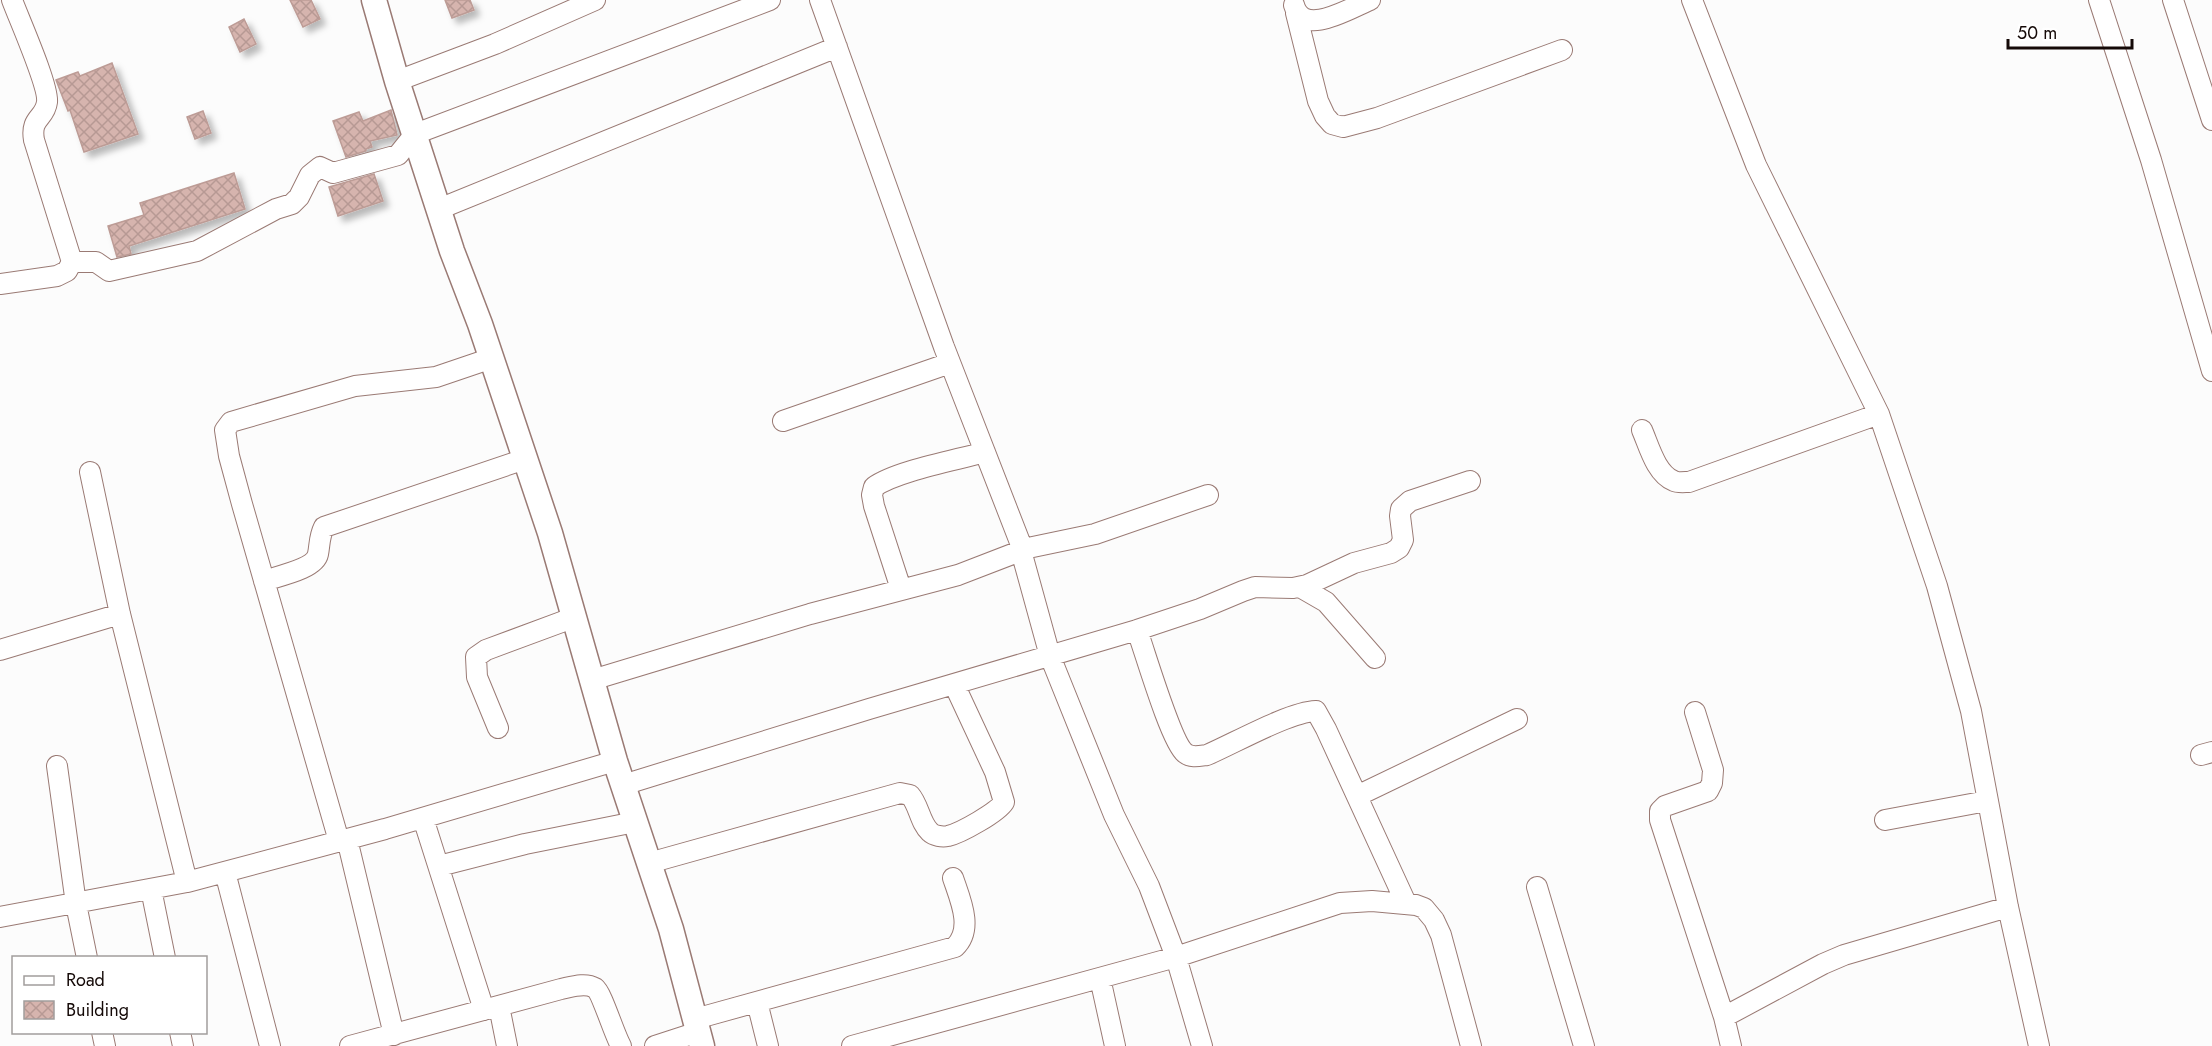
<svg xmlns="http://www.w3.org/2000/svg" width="2212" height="1046" font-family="Jost,sans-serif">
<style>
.building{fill:url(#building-cross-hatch);stroke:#bd9c96;stroke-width:1.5;filter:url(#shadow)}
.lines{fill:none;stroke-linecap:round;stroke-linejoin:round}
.minor-casing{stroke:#9a7a74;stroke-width:22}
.tertiary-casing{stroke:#9a7a74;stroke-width:27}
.minor{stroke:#fff;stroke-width:20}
.tertiary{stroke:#fff;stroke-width:24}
</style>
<defs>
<pattern id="building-cross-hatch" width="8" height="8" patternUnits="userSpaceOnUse" patternTransform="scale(1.5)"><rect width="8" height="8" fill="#d6b4ae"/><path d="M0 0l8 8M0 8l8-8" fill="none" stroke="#b79994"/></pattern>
<filter id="shadow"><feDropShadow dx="5.5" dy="5.5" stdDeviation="3" flood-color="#0004"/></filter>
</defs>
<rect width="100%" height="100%" fill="#fcfcfc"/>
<!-- building -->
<path class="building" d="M290 0H311L320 19 303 27Z
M445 0H470L474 10 452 18Z
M244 19 256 44 240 52 229 27Z
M112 63 138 134 84 152 70 110 68 111 56 80 78 72 80 76Z
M391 110 397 135 370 141 372 147 366 149V151L346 157 333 121 359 112 363 121Z
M203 111 211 133 195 139 187 117Z
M234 173 245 209 129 246 131 254 117 257 108 226 144 215 140 203Z
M374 174 383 201 338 216 329 187Z"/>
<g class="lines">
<!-- minor casing -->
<g class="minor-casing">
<path id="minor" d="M820 0 944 347 1023 550
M1692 0 1756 165 1879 414 1937 586 1971 711 2008 907 2039 1046
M2099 0 2151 160 2212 371
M2173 0 2212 120
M1294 5C1303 38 1350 8 1370 0
M1296 13 1318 101 1325 116 1332 124 1343 127 1377 118 1562 50
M397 81 495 44 595 0
M439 209 837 47
M72 262H96L109 271 197 251 276 209 292 204 299 197 310 175 320 167 333 173 398 155 415 134 770 0
M0 284 57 276 67 271 72 262 34 140C30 117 45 119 47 102 49 86 19 19 12 0
M783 421 950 363
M1642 430C1649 446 1656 474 1674 481 1678 483 1685 482 1689 482L1879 414
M90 472 120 614 187 882
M1017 552 1023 558 1050 656 1114 815 1149 886 1176 957 1202 1046
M264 581C278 576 315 569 318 554 320 544 319 537 324 527L525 459
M1300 587 1326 602 1375 658
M901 589 874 506 872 495 874 487C896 471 957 460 985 452
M1137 630C1145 652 1171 742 1185 753 1191 758 1199 756 1207 755 1235 743 1289 712 1316 711L1326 729 1406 903
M0 650 120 614
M592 680 810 614 958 575 1028 548 1095 534 1208 495
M1695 712 1713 770 1712 783 1708 791 1665 806 1660 811V820L1724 1017 1731 1046
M498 728 477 677 476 657 486 650 575 617
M2201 755 2212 752
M57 766 76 904 87 958
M623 785 869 709 1137 630 1200 609 1243 591 1255 587 1293 588 1307 585 1354 563 1391 553 1399 548 1403 540 1400 516 1401 509 1410 501 1470 481
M1357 796 1517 719
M423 818 484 1010
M1885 820 1987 801
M347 839 394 1035
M339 841 242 504 229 456 225 430 231 422 355 386 436 377 492 358
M649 863 900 793 910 795C919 805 920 823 930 832 934 836 942 837 948 836 961 833 998 812 1004 802L995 772 954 684
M439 866 525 844 635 822
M225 872 270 1046
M1537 887 1584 1046
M151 889 165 958
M0 917 187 882 385 829 615 761
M1100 978 1115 1046
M757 1002 768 1046
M499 1006 507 1046
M1724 1017 1823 964 1844 955 2008 907
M695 1019 955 947C974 929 960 899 953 878
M102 1032 105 1046
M180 1032 183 1046
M350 1046 561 989C571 987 585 982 595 988 602 993 614 1034 621 1046
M655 1046 698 1032
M852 1046 1176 957 1340 903 1372 901 1416 905 1424 908 1434 920 1441 935 1471 1046"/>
</g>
<!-- tertiary casing -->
<g class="tertiary-casing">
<path id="tertiary" d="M374 0 397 81 452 251 480 324 550 533 615 761 671 929 702 1046"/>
</g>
<!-- minor -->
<use href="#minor" class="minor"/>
<!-- tertiary -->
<use href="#tertiary" class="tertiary"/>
</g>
<!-- legend -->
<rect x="12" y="956" width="195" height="78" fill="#ffffff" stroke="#a19d9c" stroke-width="1.5"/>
<rect x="24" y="976" width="30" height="9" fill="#ffffff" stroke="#a19d9c" stroke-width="1.5"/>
<text x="66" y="986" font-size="18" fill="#140907">Road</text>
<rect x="24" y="1001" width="30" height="18" fill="url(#building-cross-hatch)" stroke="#a19d9c" stroke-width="1.5"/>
<text x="66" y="1016" font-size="18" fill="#140907">Building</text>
<!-- scale -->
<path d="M2008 39v9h124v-9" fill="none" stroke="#140907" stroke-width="3"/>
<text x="2017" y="39" font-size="18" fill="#140907" stroke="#ffffff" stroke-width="4.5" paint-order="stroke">50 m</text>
</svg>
